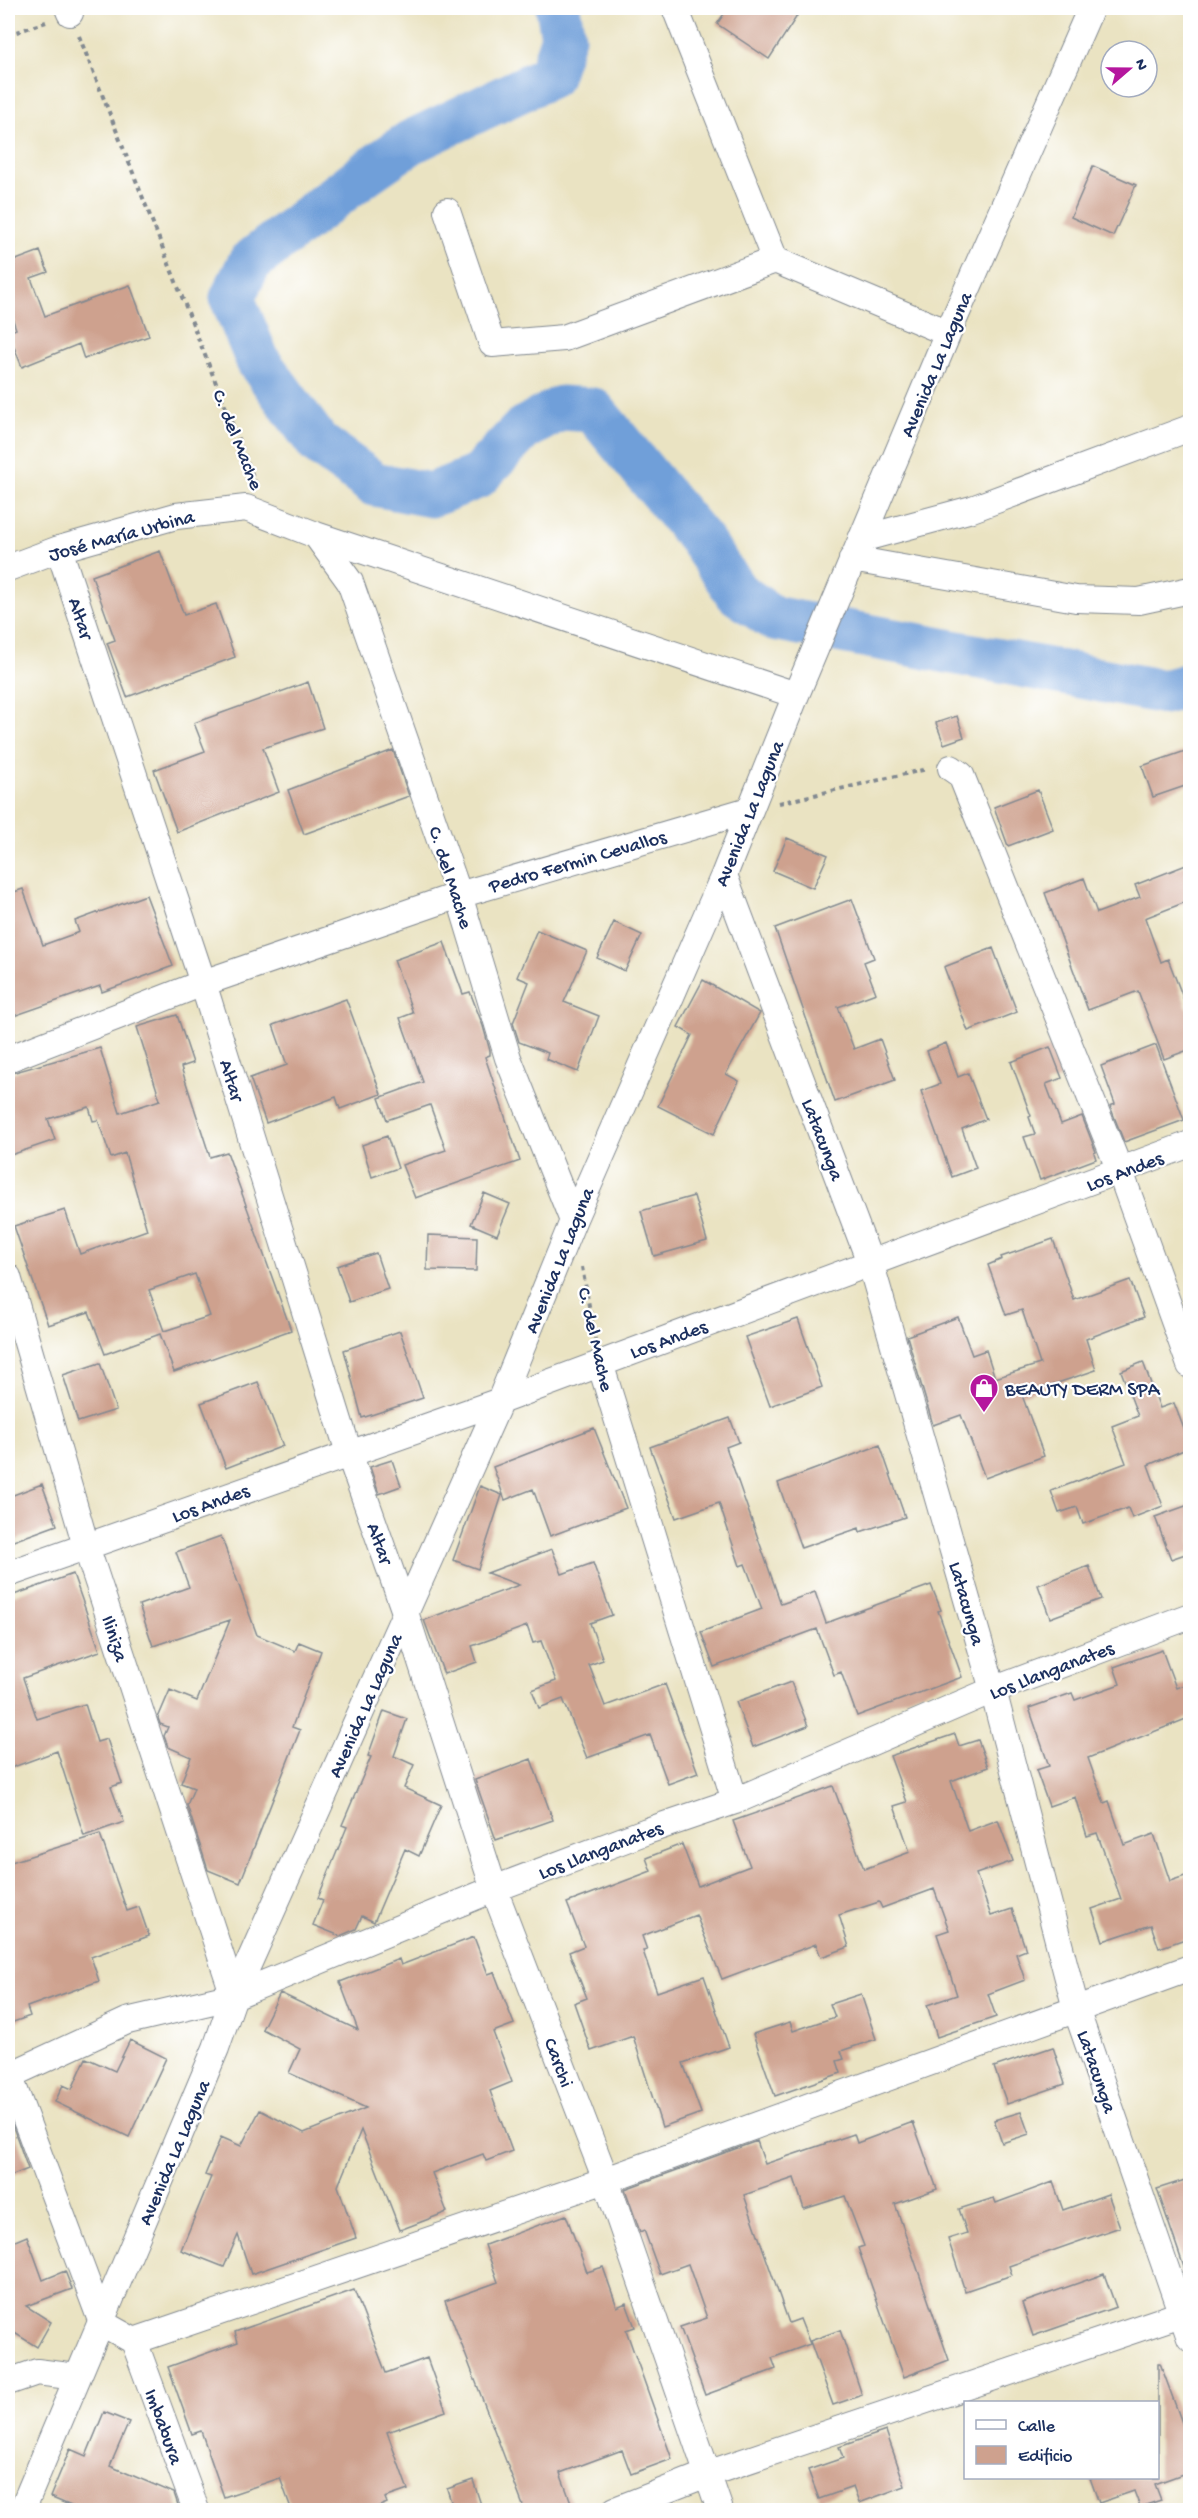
<svg xmlns="http://www.w3.org/2000/svg" width="1198" height="2518" font-family="'Gochi Hand',sans-serif">
<style>
.lines{fill:none;stroke-linecap:round;stroke-linejoin:round}
.river{stroke:#6f9fd9;stroke-width:45}
.building{fill:#cea18e;fill-rule:evenodd}
.minor-casing{stroke:#828990;stroke-width:28}
.path{stroke:#828990;stroke-width:4;stroke-dasharray:4.5 4.5;stroke-linecap:butt}
.minor{stroke:#fff;stroke-width:26}
.labels{text-anchor:middle;stroke-width:4.5;stroke-linejoin:round;paint-order:stroke}
.street-label{font-size:20px;fill:#1b2f5e;stroke:#fff}
.poi-label{font-size:20px;fill:#1b2f5e;stroke:#fff;text-anchor:start}
</style>
<rect width="100%" height="100%" fill="#fff"/>
<filter id="ink" filterUnits="userSpaceOnUse"><feTurbulence type="fractalNoise" baseFrequency=".0167" numOctaves="2"/><feDisplacementMap in="SourceGraphic" scale="12" xChannelSelector="R" yChannelSelector="G"/><feConvolveMatrix kernelMatrix="1 2 1 2 8 2 1 2 1" color-interpolation-filters="sRGB"/></filter>
<filter id="wash" filterUnits="userSpaceOnUse"><feTurbulence type="fractalNoise" baseFrequency=".008" numOctaves="4" result="noise"/><feDisplacementMap in="SourceGraphic" scale="24" xChannelSelector="R" yChannelSelector="G"/><feGaussianBlur stdDeviation="1.35" result="paint"/><feColorMatrix in="noise" values="0 0 0 0 0 0 0 0 0 0 0 0 0 0 0 0 0 1.4 0 .05"/><feComposite in="paint" operator="in"/></filter>
<g filter="url(#wash)">
<rect width="100%" height="100%" fill="#eae3c2"/>
<g class="lines">
<!-- river -->
<path class="river" d="M558 8 563 37 550 76 411 142 366 173 250 262 232 298 258 361 318 443 374 484 431 495 477 477 523 429 561 408 593 410 700 539 737 593 773 618 1164 692 1190 685"/>
</g>
<g id="blocks">
<!-- building -->
<path class="building" d="M728 8H785L797 16 769 59 717 24Z
M1093 166 1136 185 1113 236 1071 217Z
M40 251 48 272 31 278 45 316 130 285 149 336 84 359 79 344 22 367 8 332 16 329 8 305V263Z
M160 551 184 615 216 604 235 657 127 697 107 643 115 640 92 576Z
M308 682 323 728 263 748 279 792 177 832 154 770 205 751 194 723Z
M957 716 964 737 944 744 936 723Z
M1191 749V784L1153 797 1142 766Z
M393 750 409 796 304 834 288 790Z
M1038 790 1053 829 1008 846 994 807Z
M787 838 828 855 813 888 773 871Z
M1191 863V900L1145 918 1161 962 1168 959 1191 1018V1049L1164 1059 1138 991 1088 1010 1045 893 1084 878 1097 913 1140 897 1135 885Z
M23 889 43 945 79 932 75 921 146 895 173 966 102 992 100 986 8 1018V894Z
M852 899 874 958 864 962 876 993 838 1007 854 1049 880 1039 895 1080 835 1102 775 928Z
M614 922 642 935 625 971 597 958Z
M537 930 587 951 564 1002 599 1016 578 1072 546 1059 548 1053 519 1042 513 1023 529 982 517 977Z
M444 942 463 994 470 992 483 1026 490 1051V1055L485 1057 520 1161 415 1198 402 1165 446 1150 430 1105 387 1120 379 1098 423 1082 400 1018 413 1013 394 960Z
M993 948 1017 1012 968 1031 944 967Z
M703 980 760 1013 726 1074 739 1081 714 1134 658 1106 692 1035 678 1027Z
M346 999 381 1094 340 1109 336 1097 266 1123 250 1078 287 1065 273 1025Z
M177 1015 193 1063 181 1067 210 1157 227 1152 291 1330 174 1372 160 1334 105 1354 89 1312 48 1325 14 1226 65 1210 80 1254 147 1230 125 1153 111 1158 98 1120 93 1121 89 1107 48 1119 55 1140 8 1156V1074L100 1048 120 1113 160 1100 137 1027ZM195 1274 210 1316 164 1331 149 1290Z
M946 1043 958 1077 968 1073 986 1119 962 1129 976 1168 952 1177 921 1091 940 1084 927 1051Z
M1156 1045 1184 1120 1124 1142 1110 1106 1115 1104 1101 1066Z
M1050 1047 1062 1078 1046 1084 1061 1124 1082 1116 1096 1152 1094 1153 1096 1159 1040 1180 1024 1137 1035 1134 1029 1117 1031 1116 1011 1062Z
M387 1136 398 1168 372 1177 362 1145Z
M484 1193 510 1204 497 1235 471 1224Z
M694 1196 707 1241 654 1256 641 1211Z
M428 1235 477 1237 476 1271 427 1270Z
M1053 1239 1074 1300 1130 1280 1144 1317 1086 1339 1096 1370 1022 1395 1044 1456 985 1478 961 1415 933 1425 907 1336 958 1317 972 1355 986 1350 995 1378 1040 1364 1022 1310 1006 1315 988 1265 1002 1259 1001 1257Z
M376 1253 388 1289 349 1302 337 1266Z
M798 1319 822 1387 770 1406 745 1337Z
M400 1331 423 1398 362 1418 344 1350Z
M1143 1362 1160 1408 1174 1403 1191 1447 1148 1465 1163 1506 1132 1518 1128 1508 1083 1524 1077 1507 1059 1513 1051 1491 1126 1463 1112 1426 1138 1416 1121 1371Z
M100 1363 116 1410 78 1422 63 1375Z
M258 1382 283 1446 226 1468 201 1403Z
M730 1418 739 1442 726 1447 781 1604 815 1592 826 1623 931 1585 941 1610 938 1611 962 1677 857 1716 841 1672 834 1675 817 1629 714 1667 701 1632 762 1609 745 1564 740 1566 719 1503 676 1518 650 1447Z
M594 1428 626 1508 550 1536 533 1489 505 1500 493 1467Z
M880 1445 905 1517 860 1532 859 1528 801 1548 778 1483Z
M392 1460 401 1486 379 1494 370 1467Z
M42 1484 57 1525 8 1543V1497Z
M480 1486 502 1495 478 1569 453 1560Z
M1191 1504V1552L1171 1559 1155 1517Z
M221 1536 257 1635 295 1651 299 1642 321 1651 292 1727 300 1730 240 1883 208 1870 187 1805 194 1788 181 1783 191 1757 168 1747 164 1736 168 1727 160 1724 158 1718 170 1690 197 1701 230 1620 153 1646 139 1605 189 1587 176 1552Z
M552 1549 562 1574 593 1563 612 1615 590 1623 603 1660 589 1665 605 1706 665 1684 698 1773 668 1784 650 1735 587 1758 563 1699 539 1708 532 1690 556 1681 541 1641 533 1643 527 1626 472 1646 477 1662 444 1674 424 1620 519 1585 487 1573Z
M1089 1566 1101 1599 1050 1618 1038 1585Z
M73 1574 100 1651 23 1678 37 1719 85 1704 97 1742 107 1739 122 1783 111 1787 124 1822 84 1836 57 1751 8 1769V1597Z
M1162 1650 1176 1688 1191 1682V1717L1088 1758 1104 1803 1109 1801 1124 1845 1154 1834 1170 1881 1191 1874V1937L1159 1948 1151 1925 1103 1941 1092 1909 1121 1899 1097 1833 1087 1836 1075 1797 1049 1806 1036 1770 1049 1766 1029 1708 1072 1693 1075 1700 1120 1684 1114 1667Z
M791 1682 808 1726 753 1747 736 1702Z
M384 1711 407 1719 394 1756 414 1765 404 1788 441 1805 419 1856 405 1849 374 1922 362 1916 356 1929 340 1936 313 1925 323 1900 318 1898 347 1827 342 1825 371 1757 368 1756Z
M955 1734 959 1746 978 1740 988 1767 951 1781 968 1831 998 1820 1013 1861 976 1874 991 1916 1012 1909 1026 1950 1016 1954 1025 1980 988 1994 996 2017 937 2037 927 2005 957 1995 937 1934 949 1930 934 1889 882 1908 879 1902 839 1915 849 1947 821 1957 816 1944 722 1979 696 1915 642 1936 647 1950 643 1951 657 1992 704 1976 729 2047 683 2063 701 2113 662 2127 633 2036 591 2051 574 2003 587 1998 569 1952 584 1946 567 1903 651 1871 646 1858 682 1844 698 1886 750 1866 733 1821 833 1786 864 1869 910 1852 894 1806 907 1802 890 1756Z
M531 1759 553 1820 496 1840 475 1780Z
M100 1834 127 1911 139 1907 149 1936 91 1957 99 1981 27 2007 30 2016 8 2024V1863Z
M474 1937 488 1974 494 1972 514 2024 493 2032 512 2082 490 2091 512 2151 486 2161 483 2154 432 2173 447 2212 400 2230 361 2130 338 2186 356 2238 251 2274 238 2235 224 2267 181 2250 211 2177 205 2175 221 2137 241 2146 260 2110 304 2133 366 2108 289 2073 300 2049 262 2029 280 1993 358 2030 340 1982 399 1959 401 1965Z
M861 1994 876 2039 841 2051 844 2059 837 2061 841 2073 775 2096 753 2034 790 2022 793 2031 835 2017 830 2004Z
M130 2040 166 2058 129 2137 55 2102 63 2085 72 2089 86 2058 115 2071Z
M1053 2047 1065 2084 1007 2104 994 2067Z
M1021 2112 1029 2134 1002 2143 994 2120Z
M8 2113 28 2169 8 2177Z
M913 2122 937 2189 895 2204 949 2360 904 2377 858 2248 864 2246 845 2196 804 2209 794 2178 744 2195 789 2323 800 2319 810 2344 772 2358 776 2369 705 2395 680 2327 707 2318 688 2264 660 2274 644 2230 640 2232 625 2189 757 2141 765 2164 854 2134 857 2143Z
M1191 2178V2275L1187 2276 1157 2189Z
M1053 2182 1063 2210 1108 2194 1120 2227 1009 2266 1012 2275 965 2291 948 2239 967 2233 959 2209 994 2198 996 2203Z
M566 2215 587 2272 603 2267 617 2307 626 2303 635 2327 626 2330 672 2459 631 2474 622 2450 560 2473 572 2505 558 2511H525L445 2301 498 2282 485 2245Z
M27 2236 43 2280 65 2271 72 2289 26 2306 51 2322 37 2347 8 2329V2244Z
M1104 2274 1116 2307 1033 2336 1022 2303Z
M354 2290 386 2373 427 2358 446 2411 387 2432 408 2490 385 2498 387 2503 368 2511H292L280 2478 224 2497 201 2431 192 2434 168 2367 238 2342 235 2332Z
M840 2330 862 2395 833 2405 810 2341Z
M1158 2363H1160L1184 2428 1191 2426V2471L1155 2484 1161 2500 1140 2507 1134 2491 1099 2503 1090 2478H1158Z
M104 2412 129 2422 110 2466 174 2493 180 2511H83L50 2497 70 2449 86 2456Z
M886 2431 905 2486 859 2503 853 2487 819 2499 808 2470 843 2458 839 2447Z
M473 2480 483 2511H454L447 2489Z"/>
</g>
</g>
<g filter="url(#ink)">
<use href="#blocks" fill-opacity="0" stroke="#828990" stroke-width="1.5"/>
<g class="lines">
<!-- minor casing -->
<g class="minor-casing">
<path id="minor" d="M68 8 70 13
M675 8 775 260
M447 211 492 344 564 338 775 260 948 333
M316 535 350 582 459 895 508 1058 573 1221
M861 539 972 509 1190 428
M59 549 203 983 349 1453 405 1612 494 1889 606 2180 720 2510
M852 559 1076 599 1139 601 1190 590
M8 568 59 549 176 516 246 508 316 535 796 695
M951 768 961 775 1120 1171 1190 1365
M724 875 871 1265 993 1690 1076 2009 1190 2338
M8 1059 203 983 459 895 749 810
M8 1277 86 1546 234 1996
M600 1363 735 1801
M8 1574 500 1401 1190 1144
M8 2072 102 2323 134 2341 606 2180 1190 1968
M8 2076 127 2021 234 1996 494 1889 647 1831 735 1801 993 1690 1190 1616
M134 2341 196 2510
M8 2382 37 2372 77 2377
M22 2510 216 2048 234 1996 500 1401 573 1221 724 875 796 695 948 333 1091 8
M615 2510 707 2474 1190 2311"/>
</g>
<!-- path -->
<path class="path" d="M8 35 46 22
M79 36 257 487
M779 803 927 769
M582 1267 595 1339"/>
<!-- minor -->
<use href="#minor" class="minor"/>
</g>
</g>
<!-- icons -->
<defs>
<g id="shop-pin" transform="scale(1.5)"><path d="M0 17L-7.5 6A9.5 9.5 0 1 1 7.5 6Z" fill="#b5179e" stroke="#fff"/><path d="M-5-2.5h2.3a2.7 3.5 0 0 1 5.4 0H5L5.5 6h-11ZM-1.5-2.5h3a1.5 2.3 0 0 0-3 0Z" fill="#fff"/></g>
</defs>
<g fill-rule="evenodd">
<use href="#shop-pin" x="984" y="1388"/>
</g>
<g class="labels">
<!-- street labels -->
<g class="street-label">
<text transform="translate(935 364) rotate(-67)" y="7">Avenida La Laguna</text>
<text transform="translate(239 439) rotate(68)" y="7">C. del Mache</text>
<text transform="translate(121 534) rotate(-15)" y="7">José María Urbina</text>
<text transform="translate(82 618) rotate(72)" y="7">Altar</text>
<text transform="translate(748 813) rotate(-68)" y="7">Avenida La Laguna</text>
<text transform="translate(577 860) rotate(-16)" y="7">Pedro Fermin Cevallos</text>
<text transform="translate(452 877) rotate(72)" y="7">C. del Mache</text>
<text transform="translate(233 1080) rotate(73)" y="7">Altar</text>
<text transform="translate(824 1139) rotate(69)" y="7">Latacunga</text>
<text transform="translate(1124 1170) rotate(-21)" y="7">Los Andes</text>
<text transform="translate(558 1260) rotate(-68)" y="7">Avenida La Laguna</text>
<text transform="translate(668 1338) rotate(-20)" y="7">Los Andes</text>
<text transform="translate(597 1339) rotate(77)" y="7">C. del Mache</text>
<text transform="translate(210 1502) rotate(-20)" y="7">Los Andes</text>
<text transform="translate(381 1543) rotate(70)" y="7">Altar</text>
<text transform="translate(968 1603) rotate(74)" y="7">Latacunga</text>
<text transform="translate(116 1638) rotate(72)" y="7">Iliniza</text>
<text transform="translate(1051 1669) rotate(-21)" y="7">Los Llanganates</text>
<text transform="translate(364 1705) rotate(-66)" y="7">Avenida La Laguna</text>
<text transform="translate(600 1849) rotate(-21)" y="7">Los Llanganates</text>
<text transform="translate(560 2062) rotate(69)" y="7">Carchi</text>
<text transform="translate(1098 2071) rotate(71)" y="7">Latacunga</text>
<text transform="translate(173 2152) rotate(-67)" y="7">Avenida La Laguna</text>
<text transform="translate(165 2426) rotate(70)" y="7">Imbabura</text>
</g>
<!-- poi labels -->
<g class="poi-label">
<text x="1005" y="1395">BEAUTY DERM SPA</text>
</g>
</g>
<!-- margin -->
<rect width="1198" height="2518" fill="none" stroke="#fff" stroke-width="30"/>
<!-- legend -->
<rect x="964" y="2401" width="195" height="78" fill="#ffffff" stroke="#a4acbf" stroke-width="1.5"/>
<rect x="976" y="2420" width="30" height="9" fill="#ffffff" stroke="#a4acbf" stroke-width="1.5"/>
<text x="1018" y="2431" font-size="18" fill="#1b2f5e">Calle</text>
<rect x="976" y="2446" width="30" height="18" fill="#cea18e" stroke="#a4acbf" stroke-width="1.5"/>
<text x="1018" y="2461" font-size="18" fill="#1b2f5e">Edificio</text>
<!-- north arrow -->
<g transform="translate(1129 69) rotate(70)"><circle r="28" fill="#ffffff" stroke="#a4acbf" stroke-width="1.5"/>
<path d="M0-4.5L10 22L0 15L-10 22Z" fill="#b5179e"/>
<text y="-9" font-size="16" font-weight="bold" text-anchor="middle" fill="#1b2f5e">N</text>
</g>
</svg>
